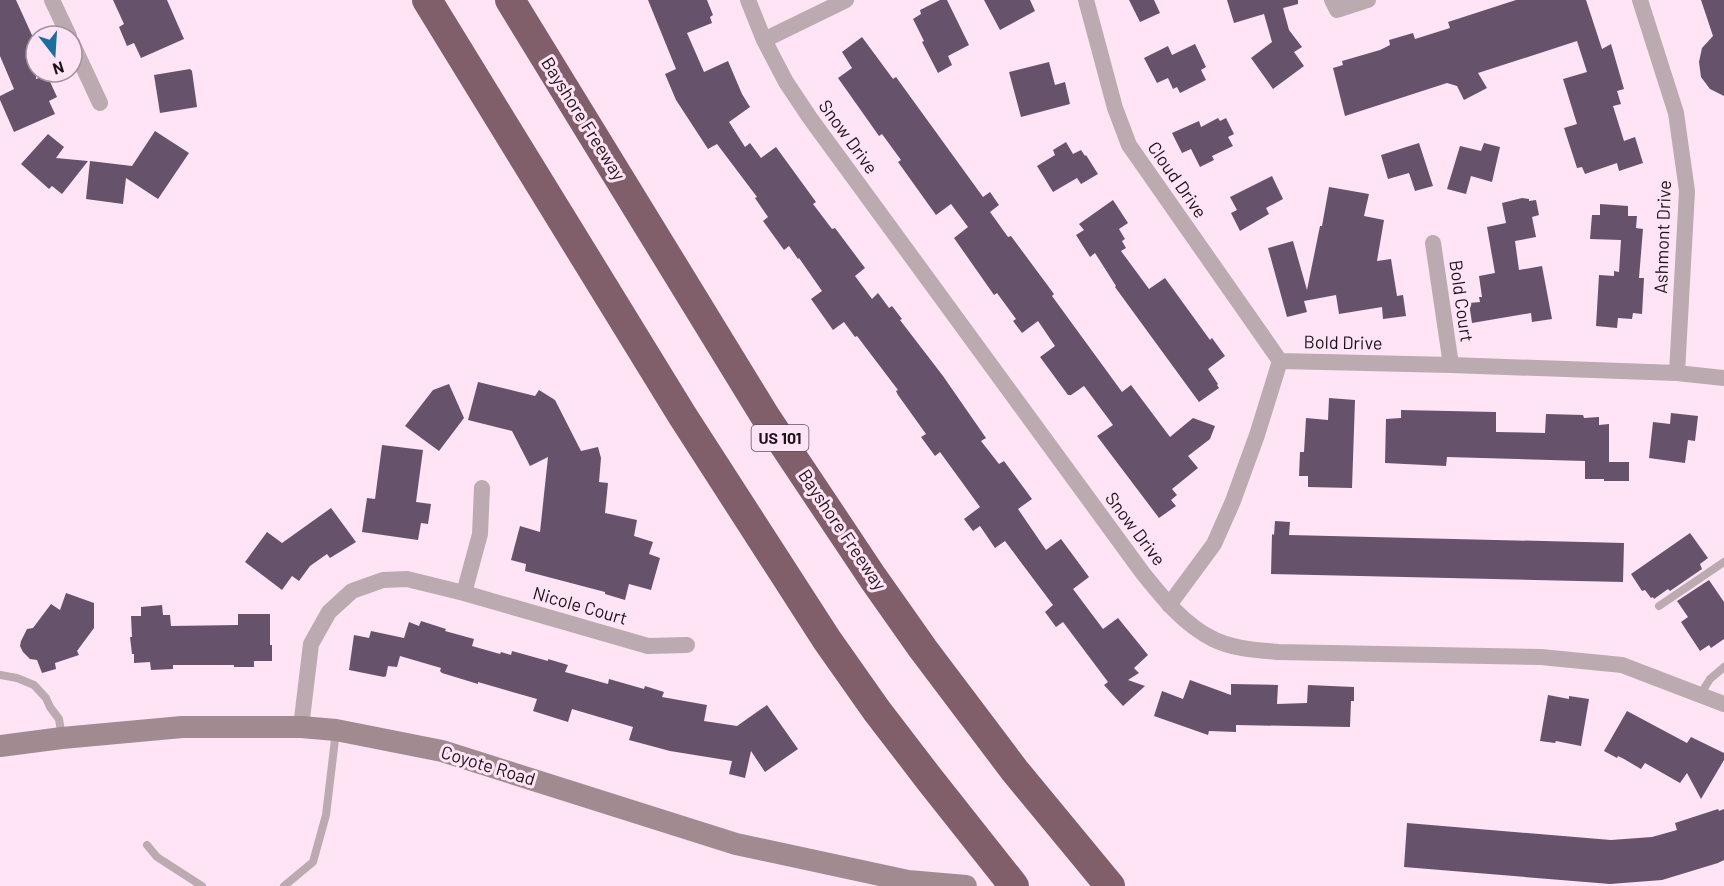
<svg xmlns="http://www.w3.org/2000/svg" width="1724" height="886" font-family="Barlow,sans-serif">
<style>
.building{fill:#66536b}
.lines{fill:none;stroke-linecap:round;stroke-linejoin:round}
.lane{stroke:#bbaaaf;stroke-width:8}
.street{stroke:#bbaaaf;stroke-width:16}
.secondary{stroke:#a28a91;stroke-width:22}
.highway{stroke:#805f6a;stroke-width:30}
.labels{text-anchor:middle;stroke-width:6;stroke-linejoin:round;paint-order:stroke}
.shield{fill:#fee4f5;stroke:#60515b;stroke-width:1.5}
.shield-label{font-size:16px;font-weight:bold;fill:#1c1219}
.street-label{font-size:18px;fill:#1c1219;stroke:#fee4f5}
</style>
<rect width="100%" height="100%" fill="#fee4f5"/>
<!-- building -->
<path class="building" d="M0 0H16L36 44V79L47 75 57 97 49 101 55 114 14 132 0 100V96L14 89 0 56Z
M113 0H167L184 39 141 58 134 43 127 46 119 27 124 24Z
M648 0H707L713 15 710 17 712 23 687 33 704 72 728 61 742 94 750 107 729 122 745 147 750 143 761 158 776 147 816 202 813 204 832 229 835 228 865 268 855 276 872 299 878 293 889 308 892 306 902 319 900 320 943 376 986 438 981 441 999 464 1004 461 1032 499 1018 509 1046 550 1061 539 1089 577 1073 589 1103 629 1118 618 1148 655 1134 668 1139 673 1128 680 1145 686 1123 706 1104 685 1108 682 1063 622 1056 627 1045 612 1053 605 1005 541 995 548 980 526 973 531 964 519 980 507 940 452 935 456 921 437 926 434 898 395 896 391 898 390 857 336 855 337 844 322 833 330 811 299 822 291 799 258 798 259 789 246 784 250 763 221 768 217 755 198 757 197 717 144 708 149 676 100 665 74 676 69Z
M940 0H947L969 45 948 56 952 65 938 73 922 42 924 41 913 19 921 14 920 10Z
M984 0H1030L1035 11 1000 30Z
M1129 0H1154L1160 13 1140 22Z
M1227 0H1298V4L1283 8 1289 30 1302 47 1294 52 1304 66 1273 89 1251 58 1272 42 1264 14 1234 23Z
M1516 0H1586L1602 49 1611 44 1624 89 1617 91 1621 104 1613 106 1624 141 1635 137 1643 163 1619 171 1617 163 1585 174 1582 167 1577 168 1564 128 1577 124 1563 79 1587 72 1577 41 1478 73 1487 88 1464 100 1457 86 1447 83 1345 116 1333 68 1343 65 1342 61 1380 50 1390 45 1389 40 1413 33 1415 39 1450 28 1448 22Z
M1701 0H1724V96L1710 89 1701 77 1699 62 1702 48 1713 36Z
M862 37 893 79 896 77 983 197 990 192 999 205 990 212 1008 237 1011 236 1054 294 1052 296 1122 392 1131 385 1170 437 1193 418 1215 426 1210 439 1188 456 1198 468 1172 489 1177 495 1171 500 1176 506 1159 518 1097 436 1113 425 1084 386 1071 395H1068L1040 357 1055 346 1038 321 1022 333 1013 321 1016 319 997 293 994 295 954 238 968 227 951 204 936 215 898 162 901 160 882 134 879 136 838 78 852 68 842 52Z
M1195 44 1206 67 1201 70 1206 80 1180 93 1177 87 1173 89 1168 78 1157 83 1144 58 1168 46 1172 55Z
M1049 62 1055 85 1065 82 1070 104 1021 117 1009 72Z
M190 69 192 71 197 107 160 113 154 75Z
M1218 118 1220 121 1226 118 1234 134 1228 137 1233 146 1212 156 1214 160 1200 167 1191 149 1182 153 1172 133 1199 121 1201 127Z
M155 131 189 153 158 199 126 178 123 204 86 199 90 161 132 166Z
M48 134 64 147 56 158 88 161 62 194 52 186 49 189 21 164Z
M1066 142 1073 154 1081 150 1085 156 1086 155 1098 174 1081 184 1077 178 1053 192 1037 166 1055 155 1053 150Z
M1419 143 1433 186 1415 191 1409 173 1388 179 1381 155Z
M1484 143 1500 147 1492 182 1471 176 1466 194 1447 189 1460 146 1481 151Z
M1272 176 1283 199 1266 208 1269 214 1240 231 1231 213 1237 210 1230 197Z
M1329 187 1369 194 1364 216 1384 220 1377 261 1391 259 1397 296 1403 295 1406 316 1383 319 1382 307 1339 314 1336 295 1304 301 1307 312 1287 317 1268 248 1293 241 1307 290 1320 226H1322Z
M1522 198 1529 199V201L1536 200 1539 215 1532 217 1536 237 1515 241 1519 270 1542 266 1552 319 1532 322 1531 313 1472 323 1469 303 1480 302 1479 297H1482L1479 276 1495 273 1487 227 1506 223 1502 203Z
M1113 200 1128 223 1119 229 1125 239 1122 241 1126 248 1121 251 1149 289 1165 278 1210 340 1212 338 1225 356 1208 369 1218 384 1217 385 1219 388 1199 402 1115 287 1116 286 1095 253 1090 257 1076 235 1084 230 1079 224Z
M1600 204 1628 206V216H1637L1636 228 1643 229 1639 278H1644L1642 314 1633 313 1632 319 1618 318 1617 328 1596 326 1599 275 1614 276V271L1619 272 1621 240 1590 239 1592 215H1600Z
M478 382 535 396 539 390 555 400 581 451 598 447 601 458 599 482 608 483 605 513 637 520 634 536 653 542 649 554 660 558 651 590 629 584 625 600 605 594V592L525 571 526 564 511 560 520 526 540 532 548 457 530 466 512 431 468 420Z
M449 384 464 418 439 451 405 426 433 390Z
M1329 398 1355 400 1352 488 1308 487V476H1299L1300 452H1304L1306 418 1328 420Z
M1401 410 1496 412V432L1545 433 1546 414 1583 415 1584 418 1599 417V425L1609 424V462H1629V481H1604V479H1585V461L1447 457 1446 466 1385 463 1386 419 1401 418Z
M1671 413 1698 416 1695 441 1688 440 1685 463 1649 458 1653 422 1670 424Z
M382 445 423 450 416 502 431 504 428 524 421 523 418 540 362 532 367 498 375 499Z
M331 508 356 542 330 558 327 554 310 566 299 581 292 576 282 590 245 562 267 532 282 543Z
M1275 521 1290 522 1289 535 1624 543 1623 582 1271 574 1272 534 1274 535Z
M1690 533 1708 558 1700 564 1702 569 1670 591 1668 589 1654 599 1653 597 1651 598 1645 590 1642 591 1631 574Z
M1709 580 1724 602V639L1711 648 1709 645 1700 651 1681 622 1688 617 1677 601Z
M66 593 94 603V628L77 651 79 655 55 663 56 669 42 673 37 660 30 659 23 652 20 646 21 641 27 629 33 628 51 604 60 610Z
M162 605 163 615H170L171 626 238 625V614H270V645H272V661H254V667H234V665H173V669L151 670 150 662 134 663V654H132L130 637H132L131 616H141V607Z
M421 621 446 629 445 631 474 639 472 646 500 654 501 652 511 655 512 651 548 661V659L568 665 565 672 608 684 609 679 644 689 645 686 664 692 662 697 707 705 704 721 737 726 767 705 798 749 765 772 751 751 745 778 729 774 732 761 670 751 629 740 633 727 572 709 568 722 533 711 537 699 478 682V684L442 673 440 671 441 668 400 656 397 667 388 666 386 676 384 677 349 670 354 635 369 638 371 631 404 638 409 622 419 626Z
M1190 680 1231 695V684L1278 685 1277 704 1307 703 1308 685 1354 687V701H1351L1350 727 1236 725V732L1209 731 1208 735 1154 716 1162 691 1183 699Z
M1548 695 1569 699V696L1589 699 1581 746 1556 741 1555 743 1540 741Z
M1627 711 1687 743 1691 737 1724 753V760L1701 799 1687 773 1680 783 1645 763 1641 769 1624 759 1618 756 1617 758 1604 751Z
M1718 809 1719 811 1724 809V860L1718 863 1662 880 1610 884 1404 867 1407 823 1611 840 1652 837 1677 830 1675 823Z"/>
<g class="lines">
<!-- lane -->
<path class="lane" d="M1659 606 1724 562
M0 675 17 678 34 685 46 698 50 707 59 719 62 737
M1700 695 1710 679 1724 667
M147 845 157 857 202 886
M284 886 313 862 326 815 336 731"/>
<!-- street -->
<path class="street" d="M52 0 69 36
M748 0 764 40 786 82 810 118 1142 572C1163 598 1183 624 1213 639 1233 649 1257 650 1278 652L1541 657 1622 665 1724 704
M1086 0 1115 108 1129 145 1280 361
M1332 0 1337 10 1368 0
M1640 0 1676 113 1687 191 1677 373
M764 40 846 0
M72 43 100 103
M1433 243 1451 365
M464 593 480 534 482 488
M1169 605 1214 544 1233 501 1257 435 1280 361 1451 365 1677 373 1724 378
M301 727 311 644 329 612 352 591 383 580 407 579 464 593 648 646 687 645"/>
<!-- secondary -->
<path class="secondary" d="M0 746 62 738 182 727H301L336 730 442 751 736 844 908 881 966 886"/>
<!-- highway -->
<path class="highway" d="M427 0 682 415 827 640 877 711 930 780 1014 886
M510 0 765 416 873 578 923 649 1015 771 1110 886"/>
</g>
<g class="labels">
<!-- shield labels -->
<rect class="shield" x="751.5" y="425" width="57" height="26" rx="4.5"/>
<g class="shield-label">
<text x="780" y="444">US 101</text>
</g>
<!-- street labels -->
<g class="street-label">
<text transform="translate(583 119) rotate(58)" y="6">Bayshore Freeway</text>
<text transform="translate(848 137) rotate(54)" y="6">Snow Drive</text>
<text transform="translate(1177 180) rotate(55)" y="6">Cloud Drive</text>
<text transform="translate(1663 237) rotate(-88)" y="6">Ashmont Drive</text>
<text transform="translate(1461 301) rotate(82)" y="6">Bold Court</text>
<text transform="translate(1343 343) rotate(1)" y="6">Bold Drive</text>
<text transform="translate(1135 529) rotate(53)" y="6">Snow Drive</text>
<text transform="translate(842 530) rotate(56)" y="6">Bayshore Freeway</text>
<text transform="translate(580 606) rotate(16)" y="6">Nicole Court</text>
<text transform="translate(488 766) rotate(17)" y="6">Coyote Road</text>
</g>
</g>
<!-- north arrow -->
<g transform="translate(54 54) rotate(163)"><circle r="28" fill="#fee4f5" stroke="#a4909d" stroke-width="1.5"/>
<path d="M0-4.5L10 22L0 15L-10 22Z" fill="#1b6fa0"/>
<text y="-9" font-size="16" font-weight="bold" text-anchor="middle" fill="#1c1219">N</text>
</g>
</svg>
